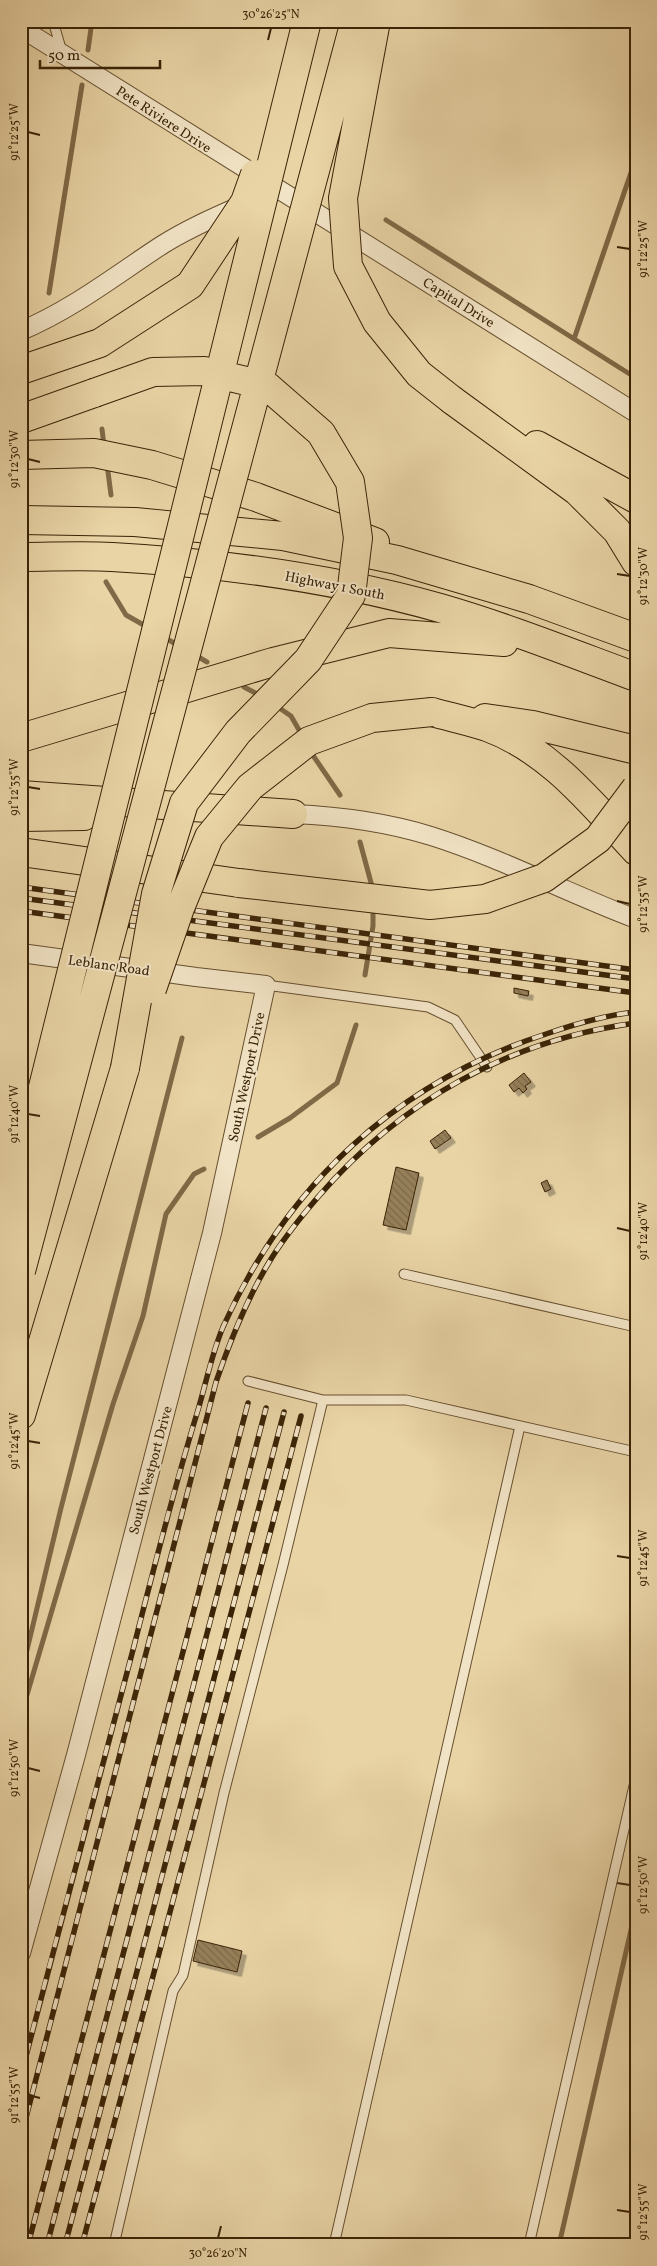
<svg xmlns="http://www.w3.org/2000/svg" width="657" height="2266" font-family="Vollkorn,serif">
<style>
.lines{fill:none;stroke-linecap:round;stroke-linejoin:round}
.stream{stroke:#806946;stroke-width:5}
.building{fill:url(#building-back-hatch);stroke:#3a2306;filter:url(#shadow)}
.lane-casing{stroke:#664f2e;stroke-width:11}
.street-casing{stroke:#664f2e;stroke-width:20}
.highway-casing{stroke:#3a2306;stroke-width:30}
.lane{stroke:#f1e3c5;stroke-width:9}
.street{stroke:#f1e3c5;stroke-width:18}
.highway{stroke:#e9d4a6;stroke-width:28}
.rail-casing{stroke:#3a2306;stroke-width:5.5}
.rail{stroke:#f1e3c5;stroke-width:4;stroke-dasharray:11;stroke-linecap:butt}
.highway-bridge-casing{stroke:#3a2306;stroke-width:30;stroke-linecap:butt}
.highway-bridge{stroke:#e9d4a6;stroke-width:28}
.ticks{fill:none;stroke:#3a2306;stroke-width:2}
.labels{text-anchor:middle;stroke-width:4;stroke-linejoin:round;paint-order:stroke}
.street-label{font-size:14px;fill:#3a2306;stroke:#f1e3c5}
.neatline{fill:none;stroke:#3a2306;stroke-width:2}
.ticks-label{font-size:12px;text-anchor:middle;fill:#3a2306}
</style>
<defs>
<pattern id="building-back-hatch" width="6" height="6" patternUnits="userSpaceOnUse" patternTransform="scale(1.25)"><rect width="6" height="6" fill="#957f59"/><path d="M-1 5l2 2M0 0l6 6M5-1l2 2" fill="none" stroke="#7b6848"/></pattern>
<filter id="shadow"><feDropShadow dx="4.5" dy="4.5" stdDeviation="0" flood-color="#0004"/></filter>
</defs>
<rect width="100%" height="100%" fill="#e9d4a6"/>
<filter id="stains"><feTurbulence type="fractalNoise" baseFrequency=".004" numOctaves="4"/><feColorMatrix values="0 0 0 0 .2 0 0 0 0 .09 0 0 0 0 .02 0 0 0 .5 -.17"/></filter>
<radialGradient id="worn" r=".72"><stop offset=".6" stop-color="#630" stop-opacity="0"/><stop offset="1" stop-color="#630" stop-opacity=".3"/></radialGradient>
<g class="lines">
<!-- stream -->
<path class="stream" d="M88 50 92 21
M386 220 636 378
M49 293 82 85
M574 339 636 158
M102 429 104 446
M107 464 111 495
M106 582 126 615 149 628
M162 636 179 646
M195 655 207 662
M244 687 261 696
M275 705 291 716 303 737
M310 751 340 795
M360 842 373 890
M365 975 373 926V906
M258 1137 290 1118 337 1083 356 1025
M21 1675 61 1508 182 1038
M21 1715 113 1404 143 1316 166 1214 194 1174 204 1169
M559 2245 636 1908"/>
</g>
<!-- building -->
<path class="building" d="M514 988 529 991 528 996 514 993Z
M524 1073 531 1082 525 1086 527 1089 523 1093 519 1088 514 1092 509 1085Z
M445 1130 451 1138 435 1149 430 1141Z
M396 1167 419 1173 406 1230 383 1225Z
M547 1180 551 1189 545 1192 541 1183Z
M198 1940 242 1951 237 1972 193 1961Z"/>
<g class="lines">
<!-- lane casing -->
<g class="lane-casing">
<path id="lane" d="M53 21 62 52
M266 985 428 1007 455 1020 487 1067
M404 1274 636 1327
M248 1381 323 1400H406L636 1452
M114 2245 173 1991 183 1975 224 1793 283 1565 323 1400
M334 2245 520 1426
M529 2245 636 1777"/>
</g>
<!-- street casing -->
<g class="street-casing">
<path id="street" d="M21 28 636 413
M21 331C73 309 116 275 162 245 187 229 215 217 242 205
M293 814C340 816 386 822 431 836 501 858 567 893 636 919
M21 953 196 977 266 985 212 1233 76 1755 21 1953"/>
</g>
<!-- highway casing -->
<g class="highway-casing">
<path id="highway" d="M452 400 577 491 617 531 636 562
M21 419 94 393
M537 445 636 499
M21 455 94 453 152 465 256 497 375 542
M21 520 135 522 283 536 397 560 529 599 636 638
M21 557C51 557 82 555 112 557 222 563 333 578 440 608 506 627 571 653 636 677
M432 712C450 717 469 721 487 727 550 750 592 804 636 851
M485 718 533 725 636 750
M21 738 273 662 389 633 504 642
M21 795 293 814
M21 817 84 816
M21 852 239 883
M21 1415 125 1068"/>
</g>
<!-- lane -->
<use href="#lane" class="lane"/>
<!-- street -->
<use href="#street" class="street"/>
<!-- highway -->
<use href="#highway" class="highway"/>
<!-- rail casing -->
<g class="rail-casing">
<path id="rail" d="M21 887 636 970
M21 898 636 979
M21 911 636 993
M21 2075C58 1932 96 1789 134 1646 154 1567 174 1488 198 1410 206 1383 212 1353 223 1327 287 1185 397 1082 546 1034 575 1024 605 1015 636 1012
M21 2137 216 1382C230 1341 246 1301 268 1264 282 1240 300 1218 318 1197 401 1101 509 1040 636 1023
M28 2245 248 1403
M47 2245 266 1408
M65 2245 284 1412
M82 2245 301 1416"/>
</g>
<!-- rail -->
<use href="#rail" class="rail"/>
<!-- highway-bridge casing -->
<g class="highway-bridge-casing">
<path id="highway-bridge" d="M376 21 343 198 348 266 377 322 419 374 452 400
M21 370 100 343 190 285 245 202 255 174
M94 393 153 372 205 371 267 386 321 433 350 482 358 538 351 595 308 660 238 732 184 803 156 894 125 1068
M239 883 430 905 485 899 544 878 598 839 636 788
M152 989 180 908 209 837 250 787 309 741 372 718 432 712
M21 1176 307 21
M21 1271 355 21"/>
</g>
<!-- highway-bridge -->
<use href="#highway-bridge" class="highway-bridge"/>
</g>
<!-- ticks -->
<path class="ticks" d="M268 40 271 28M28 132 40 135M617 247 630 249M28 459 40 462M617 574 630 576M28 787 40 789M617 901 630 904M28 1114 40 1116M617 1228 630 1231M28 1441 40 1443M617 1556 630 1558M28 1768 40 1771M617 1883 630 1885M28 2095 40 2098M617 2210 630 2212M218 2238 221 2226"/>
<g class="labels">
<!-- street labels -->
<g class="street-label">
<text transform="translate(164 119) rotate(33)" y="5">Pete Riviere Drive</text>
<text transform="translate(459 302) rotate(32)" y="5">Capital Drive</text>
<text transform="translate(335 585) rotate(11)" y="5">Highway 1 South</text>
<text transform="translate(109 965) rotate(8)" y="5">Leblanc Road</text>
<text transform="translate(246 1077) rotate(-78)" y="5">South Westport Drive</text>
<text transform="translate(150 1470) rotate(-75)" y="5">South Westport Drive</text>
</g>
</g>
<!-- margin -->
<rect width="657" height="2266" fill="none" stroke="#e9d4a6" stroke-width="55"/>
<!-- scale -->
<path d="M40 60v8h120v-8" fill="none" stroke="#3a2306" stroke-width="2.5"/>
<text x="48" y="60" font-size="15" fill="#3a2306" stroke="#f1e3c5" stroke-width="4" paint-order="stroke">50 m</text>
<rect x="28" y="28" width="602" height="2210" class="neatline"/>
<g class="ticks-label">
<text x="271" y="18">30°26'25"N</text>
<text transform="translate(14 132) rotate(-90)" y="4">91°12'25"W</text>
<text transform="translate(643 249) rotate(-90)" y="4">91°12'25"W</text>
<text transform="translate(14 459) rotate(-90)" y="4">91°12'30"W</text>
<text transform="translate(643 576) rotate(-90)" y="4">91°12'30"W</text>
<text transform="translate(14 787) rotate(-90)" y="4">91°12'35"W</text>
<text transform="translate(643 904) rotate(-90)" y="4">91°12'35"W</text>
<text transform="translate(14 1114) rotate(-90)" y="4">91°12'40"W</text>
<text transform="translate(643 1231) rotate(-90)" y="4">91°12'40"W</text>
<text transform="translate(14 1441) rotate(-90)" y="4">91°12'45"W</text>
<text transform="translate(643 1558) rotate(-90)" y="4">91°12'45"W</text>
<text transform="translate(14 1768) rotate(-90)" y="4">91°12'50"W</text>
<text transform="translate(643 1885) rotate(-90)" y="4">91°12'50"W</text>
<text transform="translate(14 2095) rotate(-90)" y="4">91°12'55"W</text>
<text transform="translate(643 2212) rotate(-90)" y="4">91°12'55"W</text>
<text x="218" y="2257">30°26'20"N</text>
</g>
<rect width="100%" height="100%" filter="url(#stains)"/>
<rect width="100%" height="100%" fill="url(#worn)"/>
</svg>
